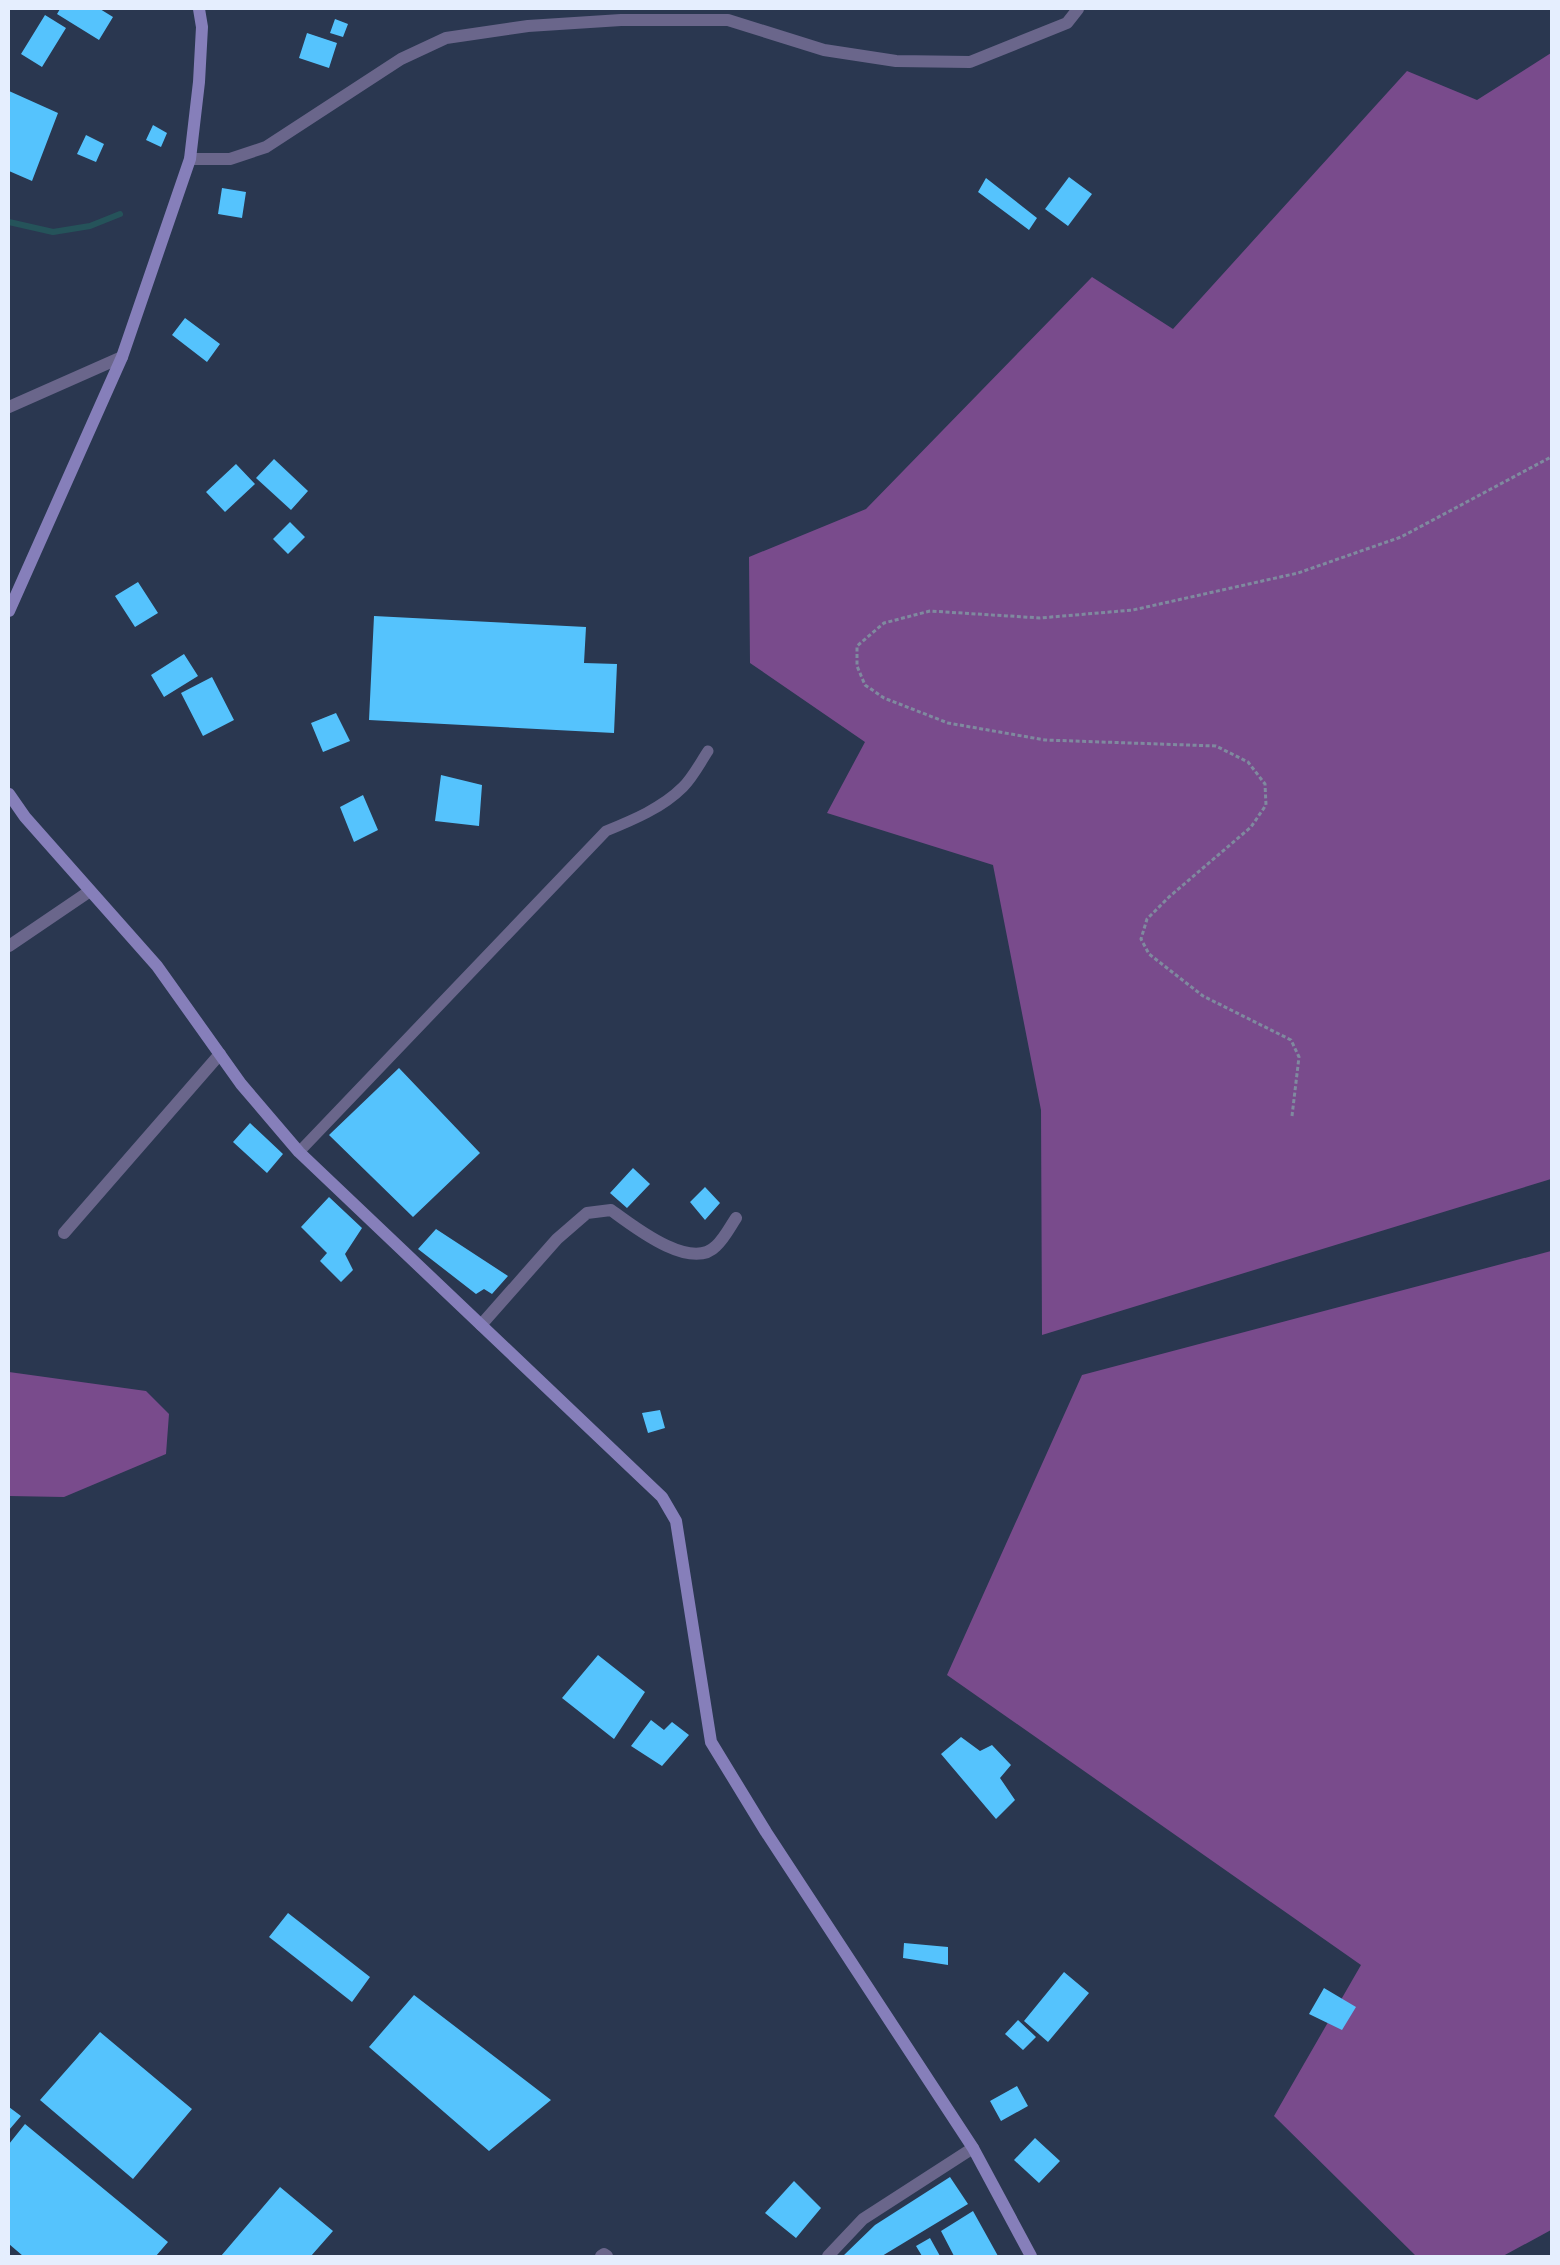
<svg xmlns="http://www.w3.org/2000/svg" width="1560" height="2265" font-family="Merriweather,serif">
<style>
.green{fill:#794b8c}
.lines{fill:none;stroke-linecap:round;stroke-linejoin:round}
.stream{stroke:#25535a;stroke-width:6}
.building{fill:#55c3fd}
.path{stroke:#7f8a9f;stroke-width:3;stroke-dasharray:4 2.5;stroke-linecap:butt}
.lane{stroke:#6a668b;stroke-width:11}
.street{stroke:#6a668b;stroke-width:12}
.secondary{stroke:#867fba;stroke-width:12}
</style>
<rect width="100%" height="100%" fill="#2a3750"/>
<!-- green -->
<path class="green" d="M1551 53V1179L1042 1335 1041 1110 993 865 827 813 865 742 750 663 749 557 866 509 1092 277 1173 329 1407 71 1477 100Z
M1551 1251V2230L1503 2256H1416L1274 2116 1361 1965 947 1675 1082 1375Z
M9 1372 146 1391 169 1414 166 1454 64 1497 9 1496Z"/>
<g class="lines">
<!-- stream -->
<path class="stream" d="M9 222 53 232 90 226 120 214"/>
</g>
<!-- building -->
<path class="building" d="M60 9H100L113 17 99 40 57 14Z
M45 15 66 28 42 67 21 54Z
M335 19 348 24 343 37 330 33Z
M307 33 337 43 329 68 299 58Z
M9 91 58 113 32 181 9 171Z
M153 125 167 133 161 147 146 140Z
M86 135 104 144 96 162 77 154Z
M1069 177 1092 194 1068 226 1045 209Z
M986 178 1037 218 1029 230 978 192Z
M222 188 246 192 242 218 218 214Z
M185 318 220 344 207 362 172 335Z
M274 459 308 491 291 510 256 478Z
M236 464 255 484 225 512 206 492Z
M290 522 305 537 288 554 273 539Z
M138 582 158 613 135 627 115 596Z
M374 616 586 627 584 663 617 664 614 733 369 720Z
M184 654 198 676 164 697 151 675Z
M212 677 234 720 203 736 181 693Z
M336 713 350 741 323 752 311 723Z
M441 775 482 785 479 826 435 821Z
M363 795 378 830 354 842 340 807Z
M399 1068 480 1153 413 1217 329 1135Z
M250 1123 283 1154 267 1173 233 1142Z
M633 1168 650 1184 627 1208 610 1193Z
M705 1187 720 1203 705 1220 690 1202Z
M329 1197 362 1228 345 1254 353 1270 341 1282 320 1261 327 1253 301 1227Z
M436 1229 508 1276 492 1294 484 1289 476 1294 418 1249Z
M660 1410 665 1428 648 1433 642 1413Z
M598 1655 645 1692 614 1739 562 1698Z
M651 1720 664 1730 672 1722 689 1735 662 1766 631 1746Z
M961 1737 980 1751 992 1745 1011 1765 1000 1778 1015 1800 996 1819 941 1754Z
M288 1913 370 1977 352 2002 269 1937Z
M904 1943 948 1947V1965L903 1958Z
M1064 1972 1089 1993 1048 2042 1024 2021Z
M1324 1988 1356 2007 1342 2030 1309 2014Z
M414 1995 551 2100 489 2151 369 2047Z
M1018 2020 1036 2037 1023 2050 1005 2034Z
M100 2032 192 2109 133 2179 40 2100Z
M1017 2086 1028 2106 1001 2121 990 2101Z
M9 2107 21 2116 9 2130Z
M25 2124 168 2242 156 2256H23L9 2244V2144Z
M1035 2138 1060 2161 1039 2183 1014 2160Z
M950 2177 968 2204 882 2256H843L875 2225Z
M794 2181 821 2208 796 2238 765 2213Z
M280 2187 333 2231 311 2256H221Z
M973 2211 998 2256H954L941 2231Z
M930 2238 940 2256H922L916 2246Z"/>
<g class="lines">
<!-- path -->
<path class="path" d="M1292 1116 1299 1057 1291 1040 1203 996 1149 954 1141 939 1147 919 1169 897 1251 827 1266 805 1265 784 1248 762 1216 746 1045 740 948 723 884 698 865 685 857 666V646L884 623 930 611 1040 618 1133 610 1298 573 1401 537 1551 457"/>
<!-- lane -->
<path class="lane" d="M299 1152 606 831C633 820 662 808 683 787 693 777 700 763 708 751"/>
<!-- street -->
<path class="street" d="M190 159H230L266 147 401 59 446 38 528 26 621 20H728L824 50 896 61 970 62 1067 23 1078 9
M9 407 122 357
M9 946 90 891
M64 1233 220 1054
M481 1325 557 1239 587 1213 611 1210C633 1226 691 1272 716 1246 724 1239 730 1227 736 1218
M601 2256 604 2254 607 2256
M828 2256 863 2219 973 2148"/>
<!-- secondary -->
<path class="secondary" d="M9 611 122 357 190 159 199 82 202 27 199 9
M9 794 25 817 157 966 241 1084 299 1152 662 1497 676 1521 711 1742 766 1832 973 2148 1031 2256"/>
</g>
<!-- border -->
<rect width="1560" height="2265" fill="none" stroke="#e5eefe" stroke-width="20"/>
</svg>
